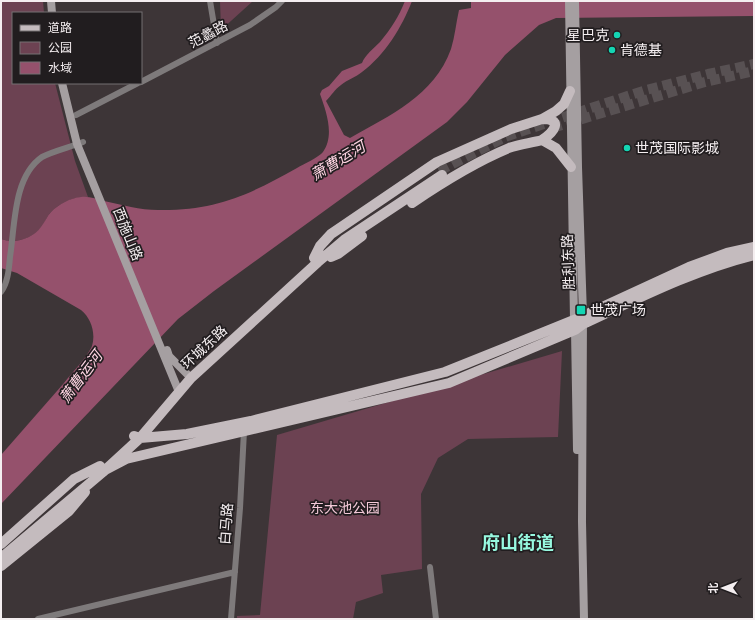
<svg xmlns="http://www.w3.org/2000/svg" width="755" height="620" font-family="Jost,'Noto Sans SC',sans-serif">
<style>
.green{fill:#6c4252}
.water{fill:#95516c}
.lines{fill:none;stroke-linecap:round;stroke-linejoin:round}
.primary-tunnel{stroke:#585153;stroke-width:10;stroke-dasharray:10 5;stroke-linecap:butt}
.minor{stroke:#7e7a7b;stroke-width:6}
.secondary{stroke:#a59fa1;stroke-width:8}
.primary{stroke:#c4bbbe;stroke-width:10}
.poi-dot{fill:#14d5b3;stroke:#211d1f;stroke-width:1.5}
.labels{text-anchor:middle;stroke-width:3.5;stroke-linejoin:round;paint-order:stroke}
.street-label{font-size:14px;fill:#f4eef0;stroke:#211d1f}
.poi-label{font-size:14px;fill:#f4eef0;stroke:#211d1f;text-anchor:start}
.park-label{font-size:14px;fill:#f3c9d8;stroke:#211d1f}
.water-label{font-size:15px;font-style:italic;fill:#ffd5e3;stroke:#211d1f}
.district-label{font-size:18px;font-weight:bold;fill:#97f9e0;stroke:#211d1f}
</style>
<rect width="100%" height="100%" fill="#3d3537"/>
<!-- green -->
<path class="green" d="M1 1H43L44 13H13V83H55L75 161 88 197C75 196 61 202 51 212 47 216 45 223 41 228 31 239 15 244 1 239Z
M220 1H253L221 30Z
M562 351 558 437 468 439 438 458 421 494 422 569 381 575 383 593 356 602 353 619H237V616L260 615 277 435Z"/>
<!-- water -->
<path class="water" d="M405 1H412C402 27 385 55 362 72 356 77 347 80 341 85 335 89 331 96 326 101L344 135 350 138C390 115 434 96 451 49 455 36 456 23 459 10L471 8V1H754V16L556 18 539 25 505 55 467 102 447 122 214 291 178 319 1 504V455C22 431 43 407 64 383 71 374 88 356 92 346 96 333 91 318 81 310L17 273 1 268V239C15 244 32 239 41 227 45 222 47 216 51 212 59 204 70 198 81 197 89 196 97 199 104 201 122 205 140 210 158 210 215 211 249 195 297 168 304 164 319 157 323 152 335 135 326 111 320 94L322 90 329 86 342 71 362 63C365 55 374 48 380 42 391 29 399 16 405 1Z"/>
<g class="lines">
<!-- primary-tunnel -->
<path class="primary-tunnel" d="M552 128 705 82 754 71
M439 171 505 137 585 110 646 90 708 74 754 64"/>
<!-- minor -->
<path class="minor" d="M210 1 217 43
M141 82 250 25 276 7 282 1
M76 115 138 83
M1 292C8 283 9 268 10 257 15 226 13 177 42 157 53 151 71 147 83 142
M430 567 436 619
M38 619 235 572
M231 619 240 508 244 431"/>
<!-- secondary -->
<path class="secondary" d="M51 1 52 13
M569 1 574 320 575 330 577 450
M575 1 578 167 583 315 582 522 584 619
M62 83 77 144 179 392
M167 350 169 356 191 378"/>
<!-- primary -->
<path class="primary" d="M542 119C564 119 554 132 542 140
M412 203C443 182 475 162 509 148 519 144 532 143 542 140L556 148 571 167
M331 257 338 254 362 236
M314 258 320 246 331 234 437 162 511 129 542 119 556 111 564 104 570 91
M134 436 140 438 187 434 251 421 445 372 574 320 689 267 727 253 754 247
M105 470 126 459 449 383 575 330 583 324C639 298 694 270 754 255
M1 544 74 479 100 466
M1 558 103 472 140 438 191 378 318 262 344 240 442 175
M1 566 69 511 85 492"/>
</g>
<!-- markers -->
<g class="poi-dot">
<circle cx="617" cy="35" r="4"/>
<circle cx="612" cy="50" r="4"/>
<circle cx="627" cy="148" r="4"/>
<rect x="576" y="305" width="10" height="10" rx="2"/>
</g>
<g class="labels">
<!-- street labels -->
<g class="street-label">
<text transform="translate(208 34) rotate(-28)" y="5">范蠡路</text>
<text transform="translate(128 234) rotate(68)" y="5">西施山路</text>
<text transform="translate(568 262) rotate(-92)" y="5">胜利东路</text>
<text transform="translate(204 347) rotate(-43)" y="5">环城东路</text>
<text transform="translate(226 524) rotate(-86)" y="5">白马路</text>
</g>
<!-- poi labels -->
<g class="poi-label">
<text x="609" y="40" text-anchor="end">星巴克</text>
<text x="620" y="55">肯德基</text>
<text x="635" y="153">世茂国际影城</text>
<text x="590" y="315">世茂广场</text>
</g>
<!-- park labels -->
<g class="park-label">
<text x="345" y="513">东大池公园</text>
</g>
<!-- water labels -->
<g class="water-label">
<text transform="translate(338 161) rotate(-31)" y="5">萧曹运河</text>
<text transform="translate(81 377) rotate(-53)" y="5">萧曹运河</text>
</g>
<!-- district labels -->
<g class="district-label">
<text x="518" y="549">府山街道</text>
</g>
</g>
<!-- border -->
<rect width="755" height="620" fill="none" stroke="#f4eef0" stroke-width="4"/>
<!-- legend -->
<rect x="12" y="12" width="130" height="72" fill="#211d1f" stroke="#757173"/>
<rect x="20" y="25" width="20" height="6" fill="#c4bbbe" stroke="#757173"/>
<text x="48" y="32" font-size="12" fill="#f4eef0">道路</text>
<rect x="20" y="42" width="20" height="12" fill="#6c4252" stroke="#757173"/>
<text x="48" y="52" font-size="12" fill="#f4eef0">公园</text>
<rect x="20" y="62" width="20" height="12" fill="#95516c" stroke="#757173"/>
<text x="48" y="72" font-size="12" fill="#f4eef0">水域</text>
<!-- north arrow -->
<g transform="translate(723 588) rotate(270)" stroke="#211d1f" stroke-width="3" paint-order="stroke">
<path d="M0-3L7 15L0 10L-7 15Z" fill="#f4eef0"/>
<text y="-6" font-size="11" font-weight="bold" text-anchor="middle" fill="#f4eef0">北</text>
</g>
</svg>
